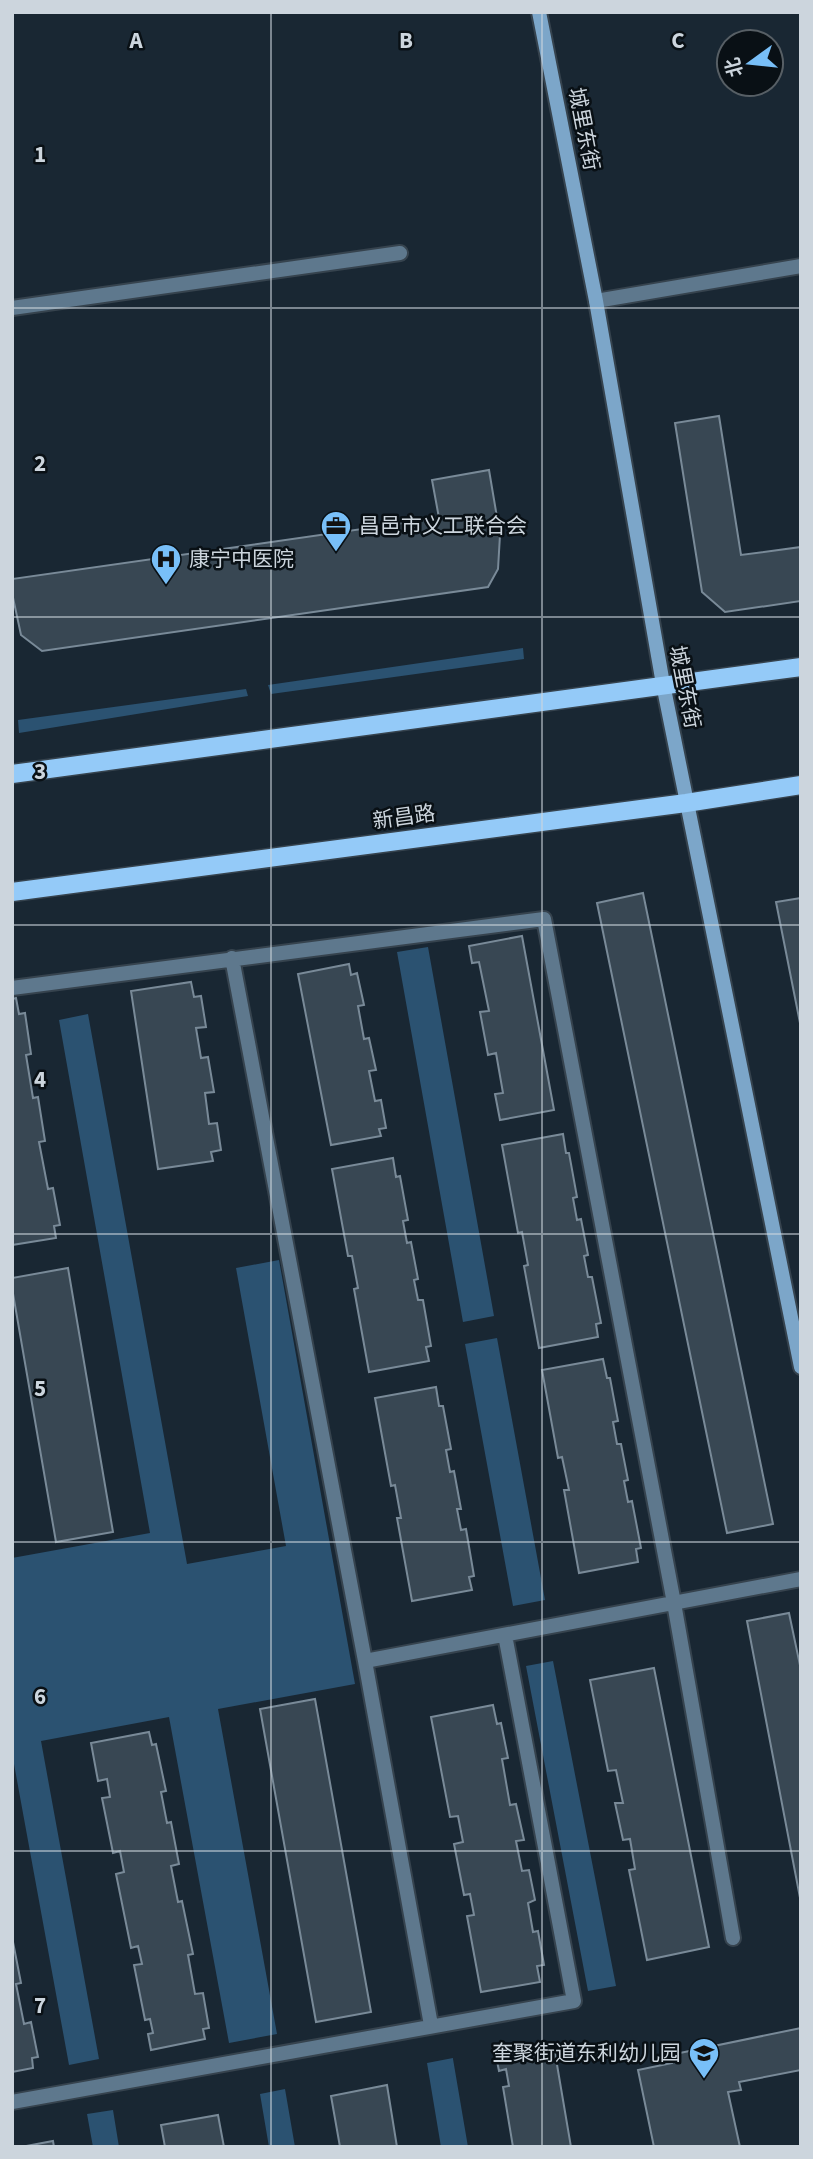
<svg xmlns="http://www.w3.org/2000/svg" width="813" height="2159" font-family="'Source Sans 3','Noto Sans SC',sans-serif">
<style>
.green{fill:#2b5271}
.building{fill:#384753;stroke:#798a98;stroke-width:2}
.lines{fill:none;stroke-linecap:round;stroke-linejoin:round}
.lane-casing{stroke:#36434e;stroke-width:18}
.secondary-casing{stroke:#36434e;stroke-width:18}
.primary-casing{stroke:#36434e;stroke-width:21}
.lane{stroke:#5e788d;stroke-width:14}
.secondary{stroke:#7ca6c9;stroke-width:14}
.primary{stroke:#94caf8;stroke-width:18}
.grid{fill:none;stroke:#ccd5dd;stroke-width:2;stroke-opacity:0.55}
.labels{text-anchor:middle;stroke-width:5;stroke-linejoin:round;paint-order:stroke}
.street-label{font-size:21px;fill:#ccd5dd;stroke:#091015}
.poi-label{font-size:21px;fill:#ccd5dd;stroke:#091015;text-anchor:start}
.grid-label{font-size:23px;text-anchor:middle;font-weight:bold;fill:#ccd5dd;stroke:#091015;stroke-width:5;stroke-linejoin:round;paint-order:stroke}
</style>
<rect width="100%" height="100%" fill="#192733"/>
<!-- green -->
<path class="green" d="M523 648 524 659 271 694 268 685Z
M246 689 248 696 19 733 18 720Z
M428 947 494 1316 463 1322 397 952Z
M88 1014 187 1564 286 1546 236 1268 279 1260 355 1684 218 1709 277 2034 229 2043 169 1717 41 1741 99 2059 69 2065 12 1753V1558L150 1533 59 1020Z
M497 1338 545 1600 513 1606 465 1344Z
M553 1661 616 1986 588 1991 526 1666Z
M453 2058V2059L468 2147H441L427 2063Z
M285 2089 295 2147H269L260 2094Z
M113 2110 119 2147H93L87 2114Z"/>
<!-- building -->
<path class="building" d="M719 416 741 555 801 547V601L725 612 702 592 675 423Z
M489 470 500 535 498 569 488 587 42 651 21 635 12 593V579L439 518 432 480Z
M643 893 773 1524 727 1533 597 903Z
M801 898V1028L776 902Z
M522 936 554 1110 500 1120 495 1094 503 1093 496 1053 488 1055 480 1012 489 1011 479 962 472 963 469 946Z
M349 964 351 975 357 973 364 1005 358 1006 364 1039 369 1038 376 1070 369 1071 375 1101 381 1100 386 1128 379 1129 381 1136 331 1145 298 974Z
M191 982 194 997 201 996 206 1027 196 1028 201 1058 208 1057 214 1092 205 1093 209 1124 217 1123 221 1150 211 1152 213 1161 158 1169 131 991Z
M16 998 19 1014 25 1013 31 1054 26 1055 33 1098 38 1097 45 1141 39 1142 48 1189 53 1188 60 1225 54 1226 56 1238 12 1245V999Z
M563 1134 566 1153H569L577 1197 573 1198 577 1220 581 1219 588 1255 584 1256 588 1277H592L601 1323 596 1324 598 1337 539 1348 524 1266 528 1265 522 1232 518 1233 502 1145Z
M393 1158 396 1177 400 1176 408 1220 403 1221 407 1243 411 1242 418 1279 414 1280 418 1300H423L431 1346 426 1347 429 1361 369 1372 354 1289 358 1288 352 1256H348L332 1169Z
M68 1268 113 1532 56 1542 12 1288V1278Z
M603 1359 607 1378H610L618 1421 613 1422 617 1444H621L628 1480 624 1481 628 1502 632 1501 641 1548 636 1549 638 1562 579 1573 564 1490H569L562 1457 558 1458 542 1370Z
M436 1387 439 1406H443L451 1449 446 1450 450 1472 454 1471 461 1509H457L461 1530 466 1529 474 1576 469 1577 472 1590 412 1601 397 1518H401L395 1485 391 1486 375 1398Z
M789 1613 801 1670V1903L747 1621Z
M654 1668 709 1947 647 1960 629 1870 635 1869 630 1839 623 1840 615 1803H623L616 1770 608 1771 590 1680Z
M315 1699 371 2012 316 2022 260 1709Z
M493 1705 497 1724 501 1723 508 1758 502 1759 510 1805 516 1804 524 1840 516 1841 522 1871 529 1870 535 1900 528 1903 533 1932 538 1931 544 1965 537 1966 540 1982 481 1992 467 1916 474 1915 470 1894 464 1895 454 1844 463 1842 458 1816 450 1817 431 1717Z
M149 1732 152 1745 156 1744 166 1791 161 1792 167 1823 171 1822 179 1864 171 1866 178 1902 182 1901 193 1954 188 1955 195 1994 203 1993 209 2028 203 2029 205 2039 151 2050 148 2034 153 2033 150 2019 145 2020 134 1965 142 1964 138 1946 131 1948 116 1874 124 1872 120 1851 113 1853 102 1798 110 1797 107 1779 98 1781 91 1743Z
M12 1937 21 1983 16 1984 24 2024 31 2022 38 2057 32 2058 33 2068 12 2072Z
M801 2028V2070L739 2082 741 2090 728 2092 740 2147H654L638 2070 672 2063 670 2055Z
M554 2047 571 2147H513L503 2087 509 2086 506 2069 499 2071 496 2056Z
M387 2085 397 2147H340L331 2096Z
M218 2115 224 2147H165L161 2125Z
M53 2141 54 2147H21Z"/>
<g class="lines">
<!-- lane casing -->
<g class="lane-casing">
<path id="lane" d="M596 301 801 266
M12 308 400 253
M232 958 365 1661 431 2025
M12 988 544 919 674 1603 733 1938
M365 1661 801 1579
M12 2102 574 2001 505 1635"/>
</g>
<!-- secondary casing -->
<g class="secondary-casing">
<path id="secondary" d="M539 12 596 301 663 684 801 1367"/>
</g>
<!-- primary casing -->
<g class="primary-casing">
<path id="primary" d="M12 774 801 667
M12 892 686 803 801 785"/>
</g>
<!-- lane -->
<use href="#lane" class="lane"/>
<!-- secondary -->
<use href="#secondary" class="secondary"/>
<!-- primary -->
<use href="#primary" class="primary"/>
</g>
<!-- grid -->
<path class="grid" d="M271 12V2147M542 12V2147M12 308H801M12 617H801M12 925H801M12 1234H801M12 1542H801M12 1851H801"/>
<!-- icons -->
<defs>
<g id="office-pin" transform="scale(1.575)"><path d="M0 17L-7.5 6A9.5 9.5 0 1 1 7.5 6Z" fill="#78bff8" stroke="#091015"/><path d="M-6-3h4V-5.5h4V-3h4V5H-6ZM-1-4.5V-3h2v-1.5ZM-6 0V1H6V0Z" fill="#111"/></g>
<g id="hospital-pin" transform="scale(1.575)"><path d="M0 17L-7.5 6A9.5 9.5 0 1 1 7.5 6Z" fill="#78bff8" stroke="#091015"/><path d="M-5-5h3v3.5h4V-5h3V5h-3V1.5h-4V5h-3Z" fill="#111"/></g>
<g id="school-pin" transform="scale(1.575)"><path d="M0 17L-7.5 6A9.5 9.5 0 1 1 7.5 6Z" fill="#78bff8" stroke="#091015"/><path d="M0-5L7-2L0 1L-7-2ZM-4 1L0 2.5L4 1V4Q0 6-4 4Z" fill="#111"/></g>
</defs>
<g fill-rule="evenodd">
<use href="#office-pin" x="336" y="526"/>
<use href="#hospital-pin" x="166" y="559"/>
<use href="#school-pin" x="704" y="2053"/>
</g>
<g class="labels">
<!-- street labels -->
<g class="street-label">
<text transform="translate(584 129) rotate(79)" y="7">城里东街</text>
<text transform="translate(685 687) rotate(79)" y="7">城里东街</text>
<text transform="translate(404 817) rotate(-8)" y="7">新昌路</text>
</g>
<!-- poi labels -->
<g class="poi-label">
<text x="359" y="533">昌邑市义工联合会</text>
<text x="189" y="566">康宁中医院</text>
<text x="681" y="2060" text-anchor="end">奎聚街道东利幼儿园</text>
</g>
</g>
<g class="grid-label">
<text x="136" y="48">A</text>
<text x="406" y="48">B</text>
<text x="678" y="48">C</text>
<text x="40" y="162">1</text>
<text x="40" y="471">2</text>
<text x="40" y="779">3</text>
<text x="40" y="1087">4</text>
<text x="40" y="1396">5</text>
<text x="40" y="1704">6</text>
<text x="40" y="2013">7</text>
</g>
<!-- border -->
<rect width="813" height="2159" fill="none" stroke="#ccd5dd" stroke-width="28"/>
<!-- north arrow -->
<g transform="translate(750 63) rotate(255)"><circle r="33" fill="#091015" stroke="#575f65" stroke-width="2"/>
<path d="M0-5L12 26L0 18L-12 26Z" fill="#78bff8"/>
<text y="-10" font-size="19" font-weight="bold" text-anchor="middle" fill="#ccd5dd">北</text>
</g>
</svg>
